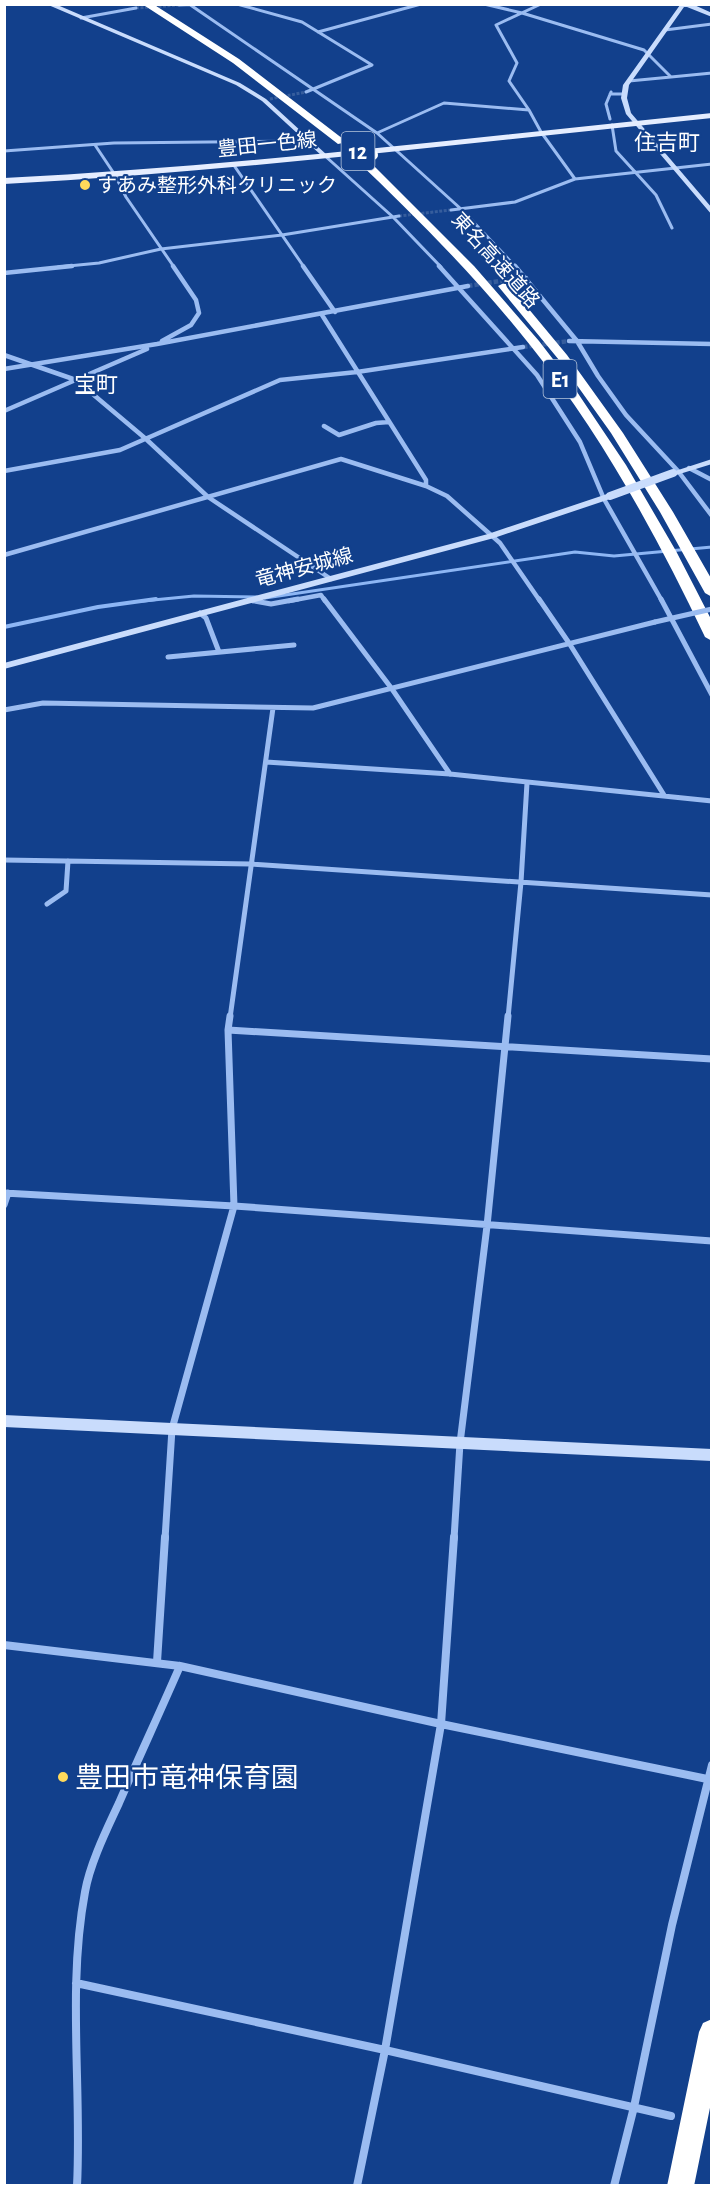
<svg xmlns="http://www.w3.org/2000/svg" width="716" height="2190" font-family="'Alegreya Sans','Noto Sans JP',sans-serif">
<style>
.lines{fill:none;stroke-linecap:round;stroke-linejoin:round}
.stream-far1{stroke:#8db6f4;stroke-width:3}
.stream{stroke:#8db6f4;stroke-width:4}
.street-tunnel-far1{stroke:#365d9d;stroke-width:3;stroke-dasharray:3 1.5;stroke-linecap:butt}
.street-tunnel{stroke:#365d9d;stroke-width:4.5;stroke-dasharray:4.5 2;stroke-linecap:butt}
.street-far4{stroke:#9bbcf1;stroke-width:3}
.street-far3{stroke:#9bbcf1;stroke-width:4.5}
.street-far2{stroke:#9bbcf1;stroke-width:5}
.street-far1{stroke:#9bbcf1;stroke-width:7}
.street{stroke:#9bbcf1;stroke-width:8}
.secondary{fill:#c9dcfc;fill-rule:evenodd}
.primary{fill:#e5edff;fill-rule:evenodd}
.highway{fill:#fff;fill-rule:evenodd}
.street-bridge{stroke:#9bbcf1;stroke-width:5}
.secondary-bridge{stroke:#c9dcfc;stroke-width:8}
.highway-bridge{stroke:#fff;stroke-width:10}
.poi-dot{fill:#ffda5b;stroke:#12408c;stroke-width:2}
.labels{text-anchor:middle;stroke-width:4.5;stroke-linejoin:round;paint-order:stroke}
.far-street-label{font-size:20px;fill:#fff;stroke:#12408c}
.far-poi-label{font-size:20px;fill:#fff;stroke:#12408c;text-anchor:start}
.far-quarter-label{font-size:22px;fill:#fff;stroke:#12408c}
.shield{fill:#12408c;stroke:#b8c6dc;stroke-width:1.5}
.shield-label{font-size:22px;font-weight:bold;fill:#fff}
.near-poi-label{font-size:28px;fill:#fff;stroke:#12408c;text-anchor:start}
</style>
<rect width="100%" height="100%" fill="#12408c"/>
<g class="lines">
<!-- stream-far1 -->
<path class="stream-far1" d="M265 598 575 552 614 556 712 547
M143 601 194 596 257 597"/>
<!-- stream -->
<path class="stream" d="M4 627 98 607 156 599"/>
<!-- street-tunnel-far1 -->
<path class="street-tunnel-far1" d="M136 8 179 5
M270 99 306 92
M399 216 451 210"/>
<!-- street-tunnel -->
<path class="street-tunnel" d="M468 286 513 279
M523 347 569 341"/>
<!-- street-far4 -->
<path class="street-far4" d="M189 4 377 133 461 209 516 267
M237 4 302 22 372 65 306 92
M484 4 522 13 644 50 671 77 712 73
M179 5 208 4
M81 18 136 8
M665 30 712 24
M318 32 421 4
M629 81 671 77
M610 94H625
M529 110 509 81 517 63 496 25 541 4
M610 119 606 104 611 92
M612 125 616 151 656 195 672 228
M377 133 444 103 529 110 541 132 575 179
M95 145 115 175 126 197 174 267
M4 151 114 143 310 141
M324 155 393 217 441 267
M233 164 304 267
M451 210 515 202 575 179 712 164
M58 267 99 263 161 249 282 235 399 216"/>
<!-- street-far3 -->
<path class="street-far3" d="M303 266 335 312
M439 266 537 375 580 442 604 499 662 601
M515 266 577 341 598 376 626 415 678 471 712 516
M4 273 72 266
M513 279 526 278
M322 315 426 480V486
M162 341 191 325 199 313 196 300 173 266
M569 341 712 344
M4 355 76 380 146 439 208 497 331 579
M4 369 157 344 468 286
M4 411 147 349
M324 426 339 435 376 423 389 422
M689 468 712 480
M4 471 120 450 280 380 357 372 523 347
M4 555 341 459 426 486 447 496 500 543 540 601
M249 600 253 601
M289 601 321 595 325 601"/>
<!-- street-far2 -->
<path class="street-far2" d="M324 599 392 689 450 774
M539 599 569 643 664 795
M661 599 712 695
M249 600 271 604 298 599
M200 613 206 618 219 652
M168 657 294 645
M4 710 43 703 313 708 655 622
M266 762 450 774 712 801
M4 860 251 864 712 895
M47 904 66 891 68 861
M230 1018 273 708
M508 1018 521 882 527 783"/>
<!-- street-far1 -->
<path class="street-far1" d="M228 1030 712 1059
M4 1193 234 1206 712 1241
M4 1205 8 1193
M165 1539 172 1429 234 1206 228 1030 230 1016
M454 1539 460 1443 487 1226 508 1016"/>
<!-- street -->
<path class="street" d="M4 1645 180 1666 441 1724 712 1780
M157 1662 165 1537
M76 1983 385 2050 671 2116
M77 2186C82 2088 67 1988 85 1892 90 1863 107 1829 119 1803 139 1757 160 1712 180 1666
M357 2186 385 2050 441 1724 454 1537
M614 2186 634 2107 672 1925 712 1765"/>
<!-- secondary -->
<path class="secondary" d="M46 4H55L240 83 266 99 327 155 322 156 262 101 236 85Z
M692 4 712 13V17L687 7H684L629 85 627 98 631 113 712 208V215L626 114 621 98 623 85 680 5Z
M712 459V464L673 476 669 473Z
M610 493 613 494V498L494 538 4 669V663L488 534Z
M4 1415 712 1449V1461L4 1427Z"/>
<!-- primary -->
<path class="primary" d="M712 113V118C476 142 241 171 4 184V178C241 166 476 137 712 113Z"/>
<!-- highway -->
<path class="highway" d="M142 4H153L239 59 347 142 338 144 233 63Z
M355 155H363L474 266 539 341 569 380 626 465 676 551 712 621V641L705 637C656 534 601 434 530 345 477 278 417 218 355 159Z
M504 283 508 284 567 355 623 433 673 512 712 580V597L705 593 660 512 611 433 559 360 498 286Z
M712 2019V2098L694 2186H667L699 2032 703 2023Z"/>
<!-- street-bridge -->
<path class="street-bridge" d="M655 622 712 609"/>
<!-- secondary-bridge -->
<path class="secondary-bridge" d="M610 496 673 473"/>
<!-- highway-bridge -->
<path class="highway-bridge" d="M355 139 373 155"/>
</g>
<!-- markers -->
<g class="poi-dot">
<circle cx="85" cy="185" r="6"/>
<circle cx="63" cy="1777" r="6"/>
</g>
<g class="labels">
<!-- far-street labels -->
<g class="far-street-label">
<text transform="translate(267 144) rotate(-6)" y="7">豊田一色線</text>
<text transform="translate(496 260) rotate(48)" y="7">東名高速道路</text>
<text transform="translate(304 567) rotate(-15)" y="7">竜神安城線</text>
</g>
<!-- far-poi labels -->
<g class="far-poi-label">
<text x="97" y="192">すあみ整形外科クリニック</text>
</g>
<!-- far-quarter labels -->
<g class="far-quarter-label">
<text x="667" y="150">住吉町</text>
<text x="96" y="392">宝町</text>
</g>
<!-- shield labels -->
<g class="shield">
<rect x="341.5" y="132" width="33" height="38" rx="4.5"/>
<rect x="543.5" y="360" width="33" height="38" rx="4.5"/>
</g>
<g class="shield-label">
<text x="358" y="159">12</text>
<text x="560" y="387">E1</text>
</g>
<!-- near-poi labels -->
<g class="near-poi-label">
<text x="75" y="1787">豊田市竜神保育園</text>
</g>
</g>
<!-- border -->
<rect width="716" height="2190" fill="none" stroke="#ffffff" stroke-width="12"/>
</svg>
